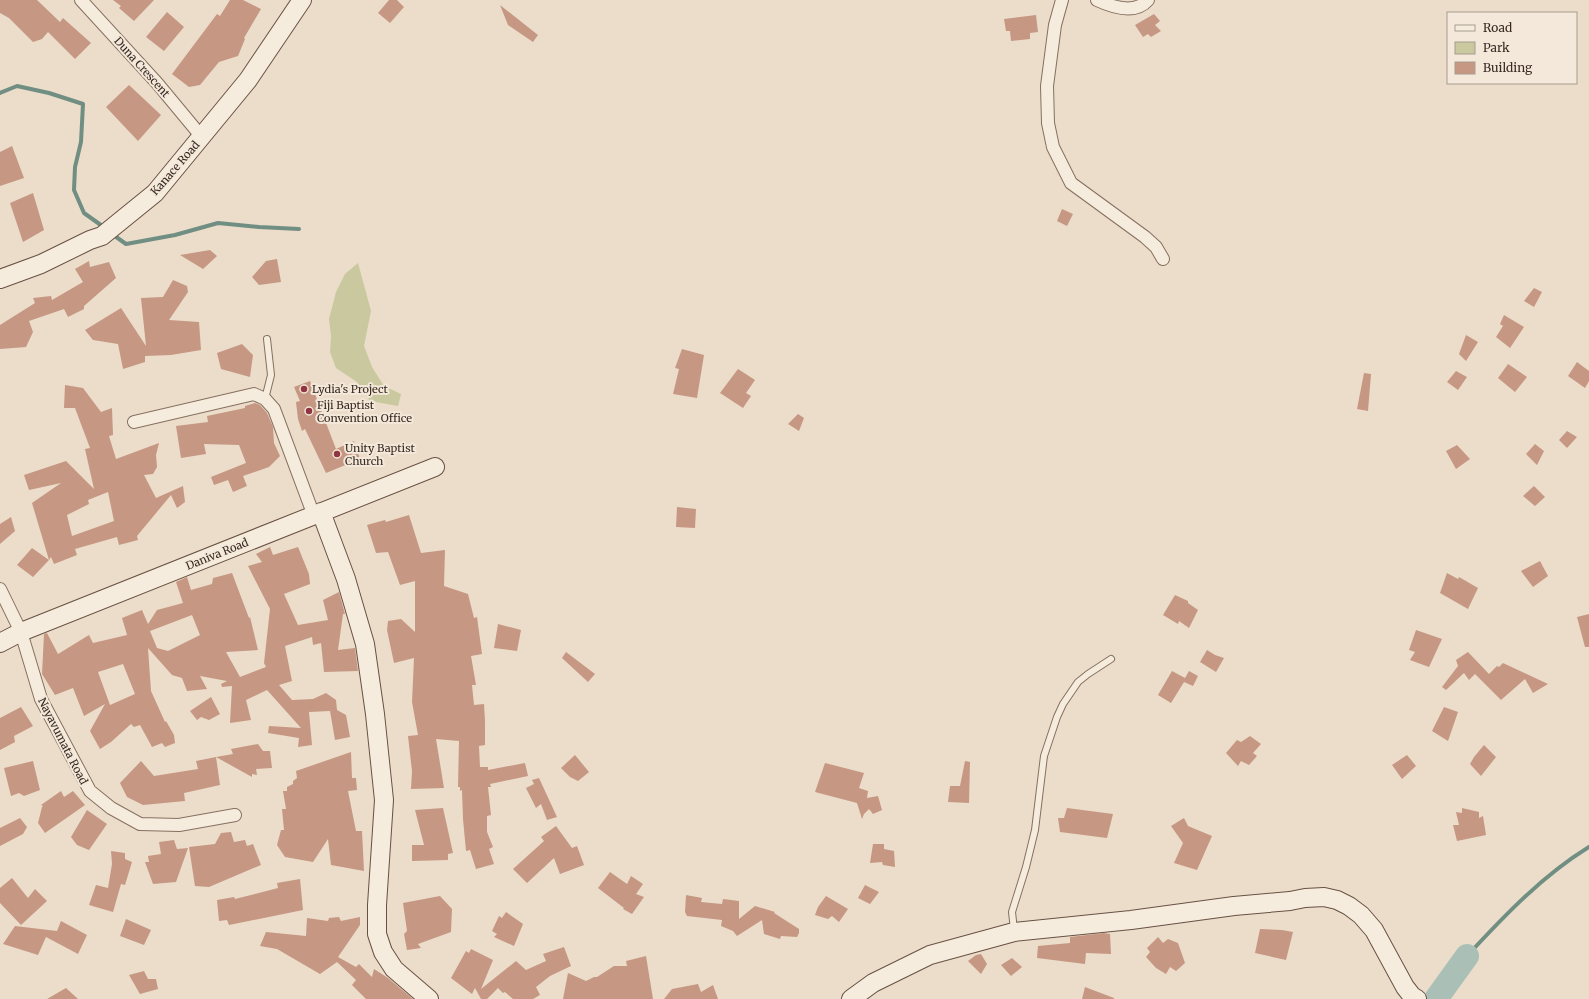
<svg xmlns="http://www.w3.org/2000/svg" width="1589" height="999" font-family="Merriweather,serif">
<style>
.green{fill:#c9c89e}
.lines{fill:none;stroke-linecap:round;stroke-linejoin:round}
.stream{stroke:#718e83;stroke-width:4}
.river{stroke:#aac0b7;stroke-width:24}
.building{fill:#c69783;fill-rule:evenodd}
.lane-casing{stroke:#867060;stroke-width:8}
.street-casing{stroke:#867060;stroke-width:14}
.secondary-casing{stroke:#685143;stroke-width:20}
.lane{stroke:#f6ecdd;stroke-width:6}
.street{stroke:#f6ecdd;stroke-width:12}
.secondary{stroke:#f6ecdd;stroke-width:18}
.poi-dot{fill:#903541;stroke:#f3e8d9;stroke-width:1.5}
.labels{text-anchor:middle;stroke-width:4;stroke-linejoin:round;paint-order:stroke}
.street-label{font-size:11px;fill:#382a22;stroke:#f3e8d9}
.poi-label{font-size:11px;fill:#382a22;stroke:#f3e8d9;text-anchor:start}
</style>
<rect width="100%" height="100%" fill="#ebddca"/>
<!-- green -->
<path class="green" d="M358 263 371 311 364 346 372 367 384 386 401 394 398 406 370 401 357 382 336 368 330 352 331 336 329 319 336 292 345 274Z"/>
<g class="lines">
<!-- stream -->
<path class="stream" d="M0 93 17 86 49 93 83 104 81 142 75 167 74 190 84 213 105 228
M112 234 126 244 175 235 218 223 259 227 299 229
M1467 956C1504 916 1542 876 1589 847"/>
<!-- river -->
<path class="river" d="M1436 999 1467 956"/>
</g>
<!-- building -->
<path class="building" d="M0 0H37L60 22 63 18 91 43 75 59 48 32 42 39 33 42 9 18 0 13Z
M113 0H154L134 21 119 8 121 6Z
M230 0H243L261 9 244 38 245 39 238 56 219 62 200 85 189 87 172 74 217 14 220 16Z
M389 0H397L404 7 390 23 378 13Z
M500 5 538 35 533 42 508 25Z
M167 12 184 27 164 51 146 37Z
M1154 14 1160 21 1155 25 1161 31 1151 37 1148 34 1143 37 1135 25Z
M1036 15 1038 32 1030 33V39L1011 41 1010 31H1006L1004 19Z
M129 85 161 115 138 141 106 107Z
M12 146 24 178 0 186V152Z
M33 193 44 230 23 242 10 203Z
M1062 209 1073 214 1067 226 1057 221Z
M210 250 217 256 203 269 180 255Z
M277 259 281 282 259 285 252 277 266 261Z
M89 261 90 267 109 262 116 278 84 306V309L68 317 64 309 29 321 33 332 26 347 0 349V325L35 303 33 298 51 296 52 300 83 282 75 269Z
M173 280 187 286 188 292 169 320 199 322 201 350 171 355 145 356V362L123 369 118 344 93 340 85 330 121 308 146 346 141 298 163 297Z
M1534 288 1542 292 1534 307 1524 301Z
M1504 315 1524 327 1510 348 1496 337 1503 326 1500 324Z
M1466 335 1478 342 1466 361 1459 354Z
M242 344 253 355 250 377 221 369 217 353Z
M682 349 704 355 697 398 673 394 679 369 675 368Z
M1577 362 1589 371V381L1585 388 1568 376Z
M1508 364 1527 377 1515 392 1498 378Z
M738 369 755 380 746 393 751 396 743 408 720 393Z
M1456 371 1467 377 1458 390 1447 382Z
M1364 373 1371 374 1368 411 1357 409Z
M310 381 336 449 354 441 360 459 326 473 305 429 302 431 298 419 296 402 300 401 294 387Z
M65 385 83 388 101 412 112 408 113 435 109 436 116 459 159 443 156 455 157 467 153 474 144 475 156 498 183 486 185 502 177 508 171 495 137 536 138 540 119 545 117 537 75 549 77 555 54 564 51 557 49 560 32 503 61 483 29 490 24 475 66 461 94 489 85 449 90 448 75 408H64ZM108 492 114 521 72 536 67 515 89 504 88 500Z
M255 403 260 405 267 413 273 427 274 443 280 456 269 467 243 476 247 486 233 492 228 480 214 485 211 477 246 463 239 445 204 444 206 454 181 458 176 426 208 422 207 416 245 408V406Z
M798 414 804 418 799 431 788 424Z
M1567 431 1577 437 1567 448 1559 440Z
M1535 444 1544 451 1537 465 1526 454Z
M1457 445 1470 459 1456 469 1446 451Z
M1534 486 1545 497 1535 506 1523 496Z
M677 507 696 509 695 528 676 527Z
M409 515 421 553 445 550 444 586 468 594 474 618 477 617 482 654 471 656 476 685H472L474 705 484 704 485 721V745L479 746 480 767H488V770L525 763 528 776 490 784 491 787H488L491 815 487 816V832L493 847 489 849 494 864 476 869 470 850 466 851 463 819 462 790 460 791V787H458L459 741 436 739 444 788 411 789 412 771 408 736 418 735 412 702 414 658 394 663 387 630 388 621 401 619 415 632V581L400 585 388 552 376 553 367 525 385 520 386 522Z
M11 517 15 531 0 544V524Z
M270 547 273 555 298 547 309 574 310 584 284 594 298 625 328 620 323 600 339 592 345 614H343L338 650 355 648 358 671 324 672 321 643 313 645 312 637 285 646 292 681 279 685 292 700 313 699 326 693 336 700 337 710 346 715 350 737 335 740 330 711 309 712 312 745 298 747 299 738 268 733 269 726 301 728 267 690 246 700 251 720 230 723 232 686 222 687 221 684 227 681 200 676 207 689 187 691 182 678 172 675 148 648 151 691 165 722 166 721 174 735 175 743 165 747 162 743 152 747 140 725 134 727 131 724 111 742 100 749 90 731 105 704 84 716 73 688 55 695 42 674 44 634 47 633 58 654 89 635 93 643 127 635 122 618 142 610 148 624 157 610 183 603 176 582 187 577 191 590 212 584 213 578 232 573 249 618 250 617 258 650 226 652 240 677 266 667 264 663 270 609 248 566 262 562 256 554ZM192 615 200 635 168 651 157 648 150 631ZM123 664 135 694 110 705 98 672Z
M32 548 49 560 33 577 17 565Z
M1540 561 1548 576 1533 587 1521 571Z
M1447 573 1458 579 1459 577 1478 588 1468 609 1440 593Z
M1175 595 1188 601V603L1198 610 1189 628 1179 621 1178 624 1163 615Z
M1589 614V647H1585L1577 617Z
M498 624 521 630 517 651 494 648Z
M1416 630 1442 639 1429 667 1410 660 1415 652 1409 650Z
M1207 650 1215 655 1224 658 1216 672 1200 662Z
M566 652 595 674 588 682 562 658Z
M1468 652 1489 674 1497 666 1499 667 1503 663 1548 684 1533 693 1525 679 1501 700 1475 674 1469 680 1464 673 1446 690 1442 687 1458 666 1456 660Z
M1172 671 1185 678 1189 671 1198 676 1193 686 1184 682 1171 703 1158 695Z
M211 697 220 714 209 720 201 717 197 720 190 711Z
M21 707 33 726 14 736 15 742 0 750V718Z
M1444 707 1458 712 1448 741 1432 731Z
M1250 736 1261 744 1253 753 1257 756 1249 765 1241 761 1238 766 1226 753 1237 740 1241 742Z
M258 744 263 751H270L272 768 256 769 257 775 252 774V777L216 757 233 754 231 749Z
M1484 745 1496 757 1481 776 1470 764 1474 757Z
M351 752 352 778H356L357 790 348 791 356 831H362L364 871 331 865 328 839 313 862 285 857 277 845 281 830H284L282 809H286L283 791H287V787L293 784V781L297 778 296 771Z
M575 755 589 772 578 781 570 777 561 768Z
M1407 755 1416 766 1402 779 1392 765Z
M216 757 220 785 184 793 185 801 143 805 127 797 120 783 141 761 154 776 198 769 196 761Z
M33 761 40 790 24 796 19 793 11 796 4 768Z
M965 761 970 762 969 803 948 802 950 786H960Z
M825 763 864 773 859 788 868 791 867 798 878 796 882 810 873 814 869 809 864 814 862 819 857 803 815 792Z
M539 778 557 817 547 820 541 804 536 808 526 788 534 784 532 780Z
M61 791 64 797 73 791 85 805 45 833 38 823 42 807 43 806 41 805Z
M443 808 453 853 448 854V860L412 861V845H424L415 810Z
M1067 808 1113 814 1107 838 1060 832 1058 818H1064Z
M1462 808 1479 812V818L1483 816 1486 835 1457 841 1453 825H1459L1456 812 1462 813Z
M87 810 107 824 89 850 77 845 71 837Z
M20 818 27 827 23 834 0 846V828Z
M1184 818 1188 826 1212 836 1197 870 1174 863 1183 843 1171 826Z
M556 826 572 848 577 846 584 865 560 874 554 858 527 883 513 869 544 841 541 837Z
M231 832 234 842 245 840 247 846 253 844 261 865 209 887 195 886 189 847 215 844 221 833Z
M174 840 177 849 188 848 176 882 153 884 145 862H149L148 856 161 854 159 842Z
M873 844H884V849L894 851 895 867 883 865 882 862 870 863Z
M111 851 125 853V859L132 862 125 885 121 884 113 912 89 905 96 885 108 888 112 864Z
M610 872 627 884 631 876 643 884 636 894 644 897 632 914 623 909 624 908 598 888Z
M12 878 28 898 35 889 47 901 21 925 0 903V888Z
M300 879 303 910 229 925 227 920 219 921 217 900 234 897 235 899 278 888 277 883Z
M865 885 879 892 870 904 858 898Z
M686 895 702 898 701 902 722 904 723 899 739 901V919L755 906 775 912 774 913 799 929V933L797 937 781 936 780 939 764 934 762 920 737 936 733 931 721 926 722 920 687 916 685 912Z
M440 896 452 909 451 932 418 944 421 948 407 950 404 934 407 931 403 903Z
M826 896 848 909 839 922 832 916 828 919 815 915 818 907Z
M506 912 523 924 514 946 494 937 497 934 492 931 499 916 502 918Z
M339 917 341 921 360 917V925L338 957 356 967 359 964 372 977 374 969 388 978 413 999H366L352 985 356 980 337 962 320 974 277 949 260 946 266 932 306 936 307 918 328 921 329 918Z
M126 919 151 930 144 945 120 936Z
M61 921 87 935 78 954 46 937 38 955 3 944 15 926 57 931Z
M1260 929 1282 930 1293 932 1286 960 1255 953Z
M1104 933 1110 934 1111 954 1086 953 1085 964 1037 958 1038 946 1070 943V937Z
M1158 937 1163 943 1168 939 1178 943 1185 963 1176 971 1170 967 1166 974 1156 968 1146 957 1150 952 1147 948Z
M564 947 571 966 550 976 536 987 540 995 533 999H513L505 992 503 993 498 988 487 999H481L475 988 472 994 451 978 466 951 469 953 471 949 493 960 481 989 516 961 526 970 546 961 543 954Z
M981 954 987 964 981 974 968 961 976 955Z
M646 956 653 999H563L568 973 586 981 594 977H597L614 966H627L626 961Z
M1012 958 1022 967 1011 976 1001 965Z
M144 971 148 979H156L158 989 140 994 129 975Z
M698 984 701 992 713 985 718 999H664L672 989Z
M1085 987 1114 998V999H1082Z
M66 988 78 999H47Z"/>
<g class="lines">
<!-- lane casing -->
<g class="lane-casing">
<path id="lane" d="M265 399 271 375 267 339
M1014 930 1012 912 1026 867 1035 830 1044 756 1057 717 1063 704 1078 682 1088 674 1111 659"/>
</g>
<!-- street casing -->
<g class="street-casing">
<path id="street" d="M81 0 157 83 201 136
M1062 0 1055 25 1047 86 1048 123 1053 147 1071 183 1145 237 1156 247 1163 259
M1097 0C1112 7 1135 15 1148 0
M134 422 254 394 265 399 274 409 314 516
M0 589 21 632 41 699 90 791 111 808 140 824 179 825 235 815"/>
</g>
<!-- secondary casing -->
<g class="secondary-casing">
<path id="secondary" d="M0 279 41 264 90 240 102 236 155 193 248 80 302 0
M321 512 346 579 365 644 375 714 384 800 377 905V934L383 952 394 969 429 999
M0 643 21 632 435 467
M851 999 873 983 930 955 1014 932 1131 920 1234 906 1290 901 1305 898 1324 897 1337 900 1349 906 1361 915 1374 930 1405 987 1412 996 1417 999"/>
</g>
<!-- lane -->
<use href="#lane" class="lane"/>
<!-- street -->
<use href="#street" class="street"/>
<!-- secondary -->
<use href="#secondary" class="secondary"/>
</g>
<!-- markers -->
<g class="poi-dot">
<circle cx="304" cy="389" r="4"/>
<circle cx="309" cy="411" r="4"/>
<circle cx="337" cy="454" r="4"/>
</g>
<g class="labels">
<!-- street labels -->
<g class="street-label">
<text transform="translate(142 67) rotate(48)" y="4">Duna Crescent</text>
<text transform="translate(175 168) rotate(-49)" y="4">Kanace Road</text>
<text transform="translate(217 554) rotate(-22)" y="4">Daniva Road</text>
<text transform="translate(63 741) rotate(63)" y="4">Nayavumata Road</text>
</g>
<!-- poi labels -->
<g class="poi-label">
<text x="312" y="393">Lydia's Project</text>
<text x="317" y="409">Fiji Baptist<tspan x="317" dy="13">Convention Office</tspan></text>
<text x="345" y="452">Unity Baptist<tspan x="345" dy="13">Church</tspan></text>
</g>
</g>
<!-- legend -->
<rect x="1447" y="12" width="130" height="72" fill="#f3e8d9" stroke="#a89c90"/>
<rect x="1455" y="25" width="20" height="6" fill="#f6ecdd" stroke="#a89c90"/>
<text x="1483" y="32" font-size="12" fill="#382a22">Road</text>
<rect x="1455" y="42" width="20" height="12" fill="#c9c89e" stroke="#a89c90"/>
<text x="1483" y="52" font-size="12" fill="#382a22">Park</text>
<rect x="1455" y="62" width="20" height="12" fill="#c69783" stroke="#a89c90"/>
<text x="1483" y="72" font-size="12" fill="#382a22">Building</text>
</svg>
